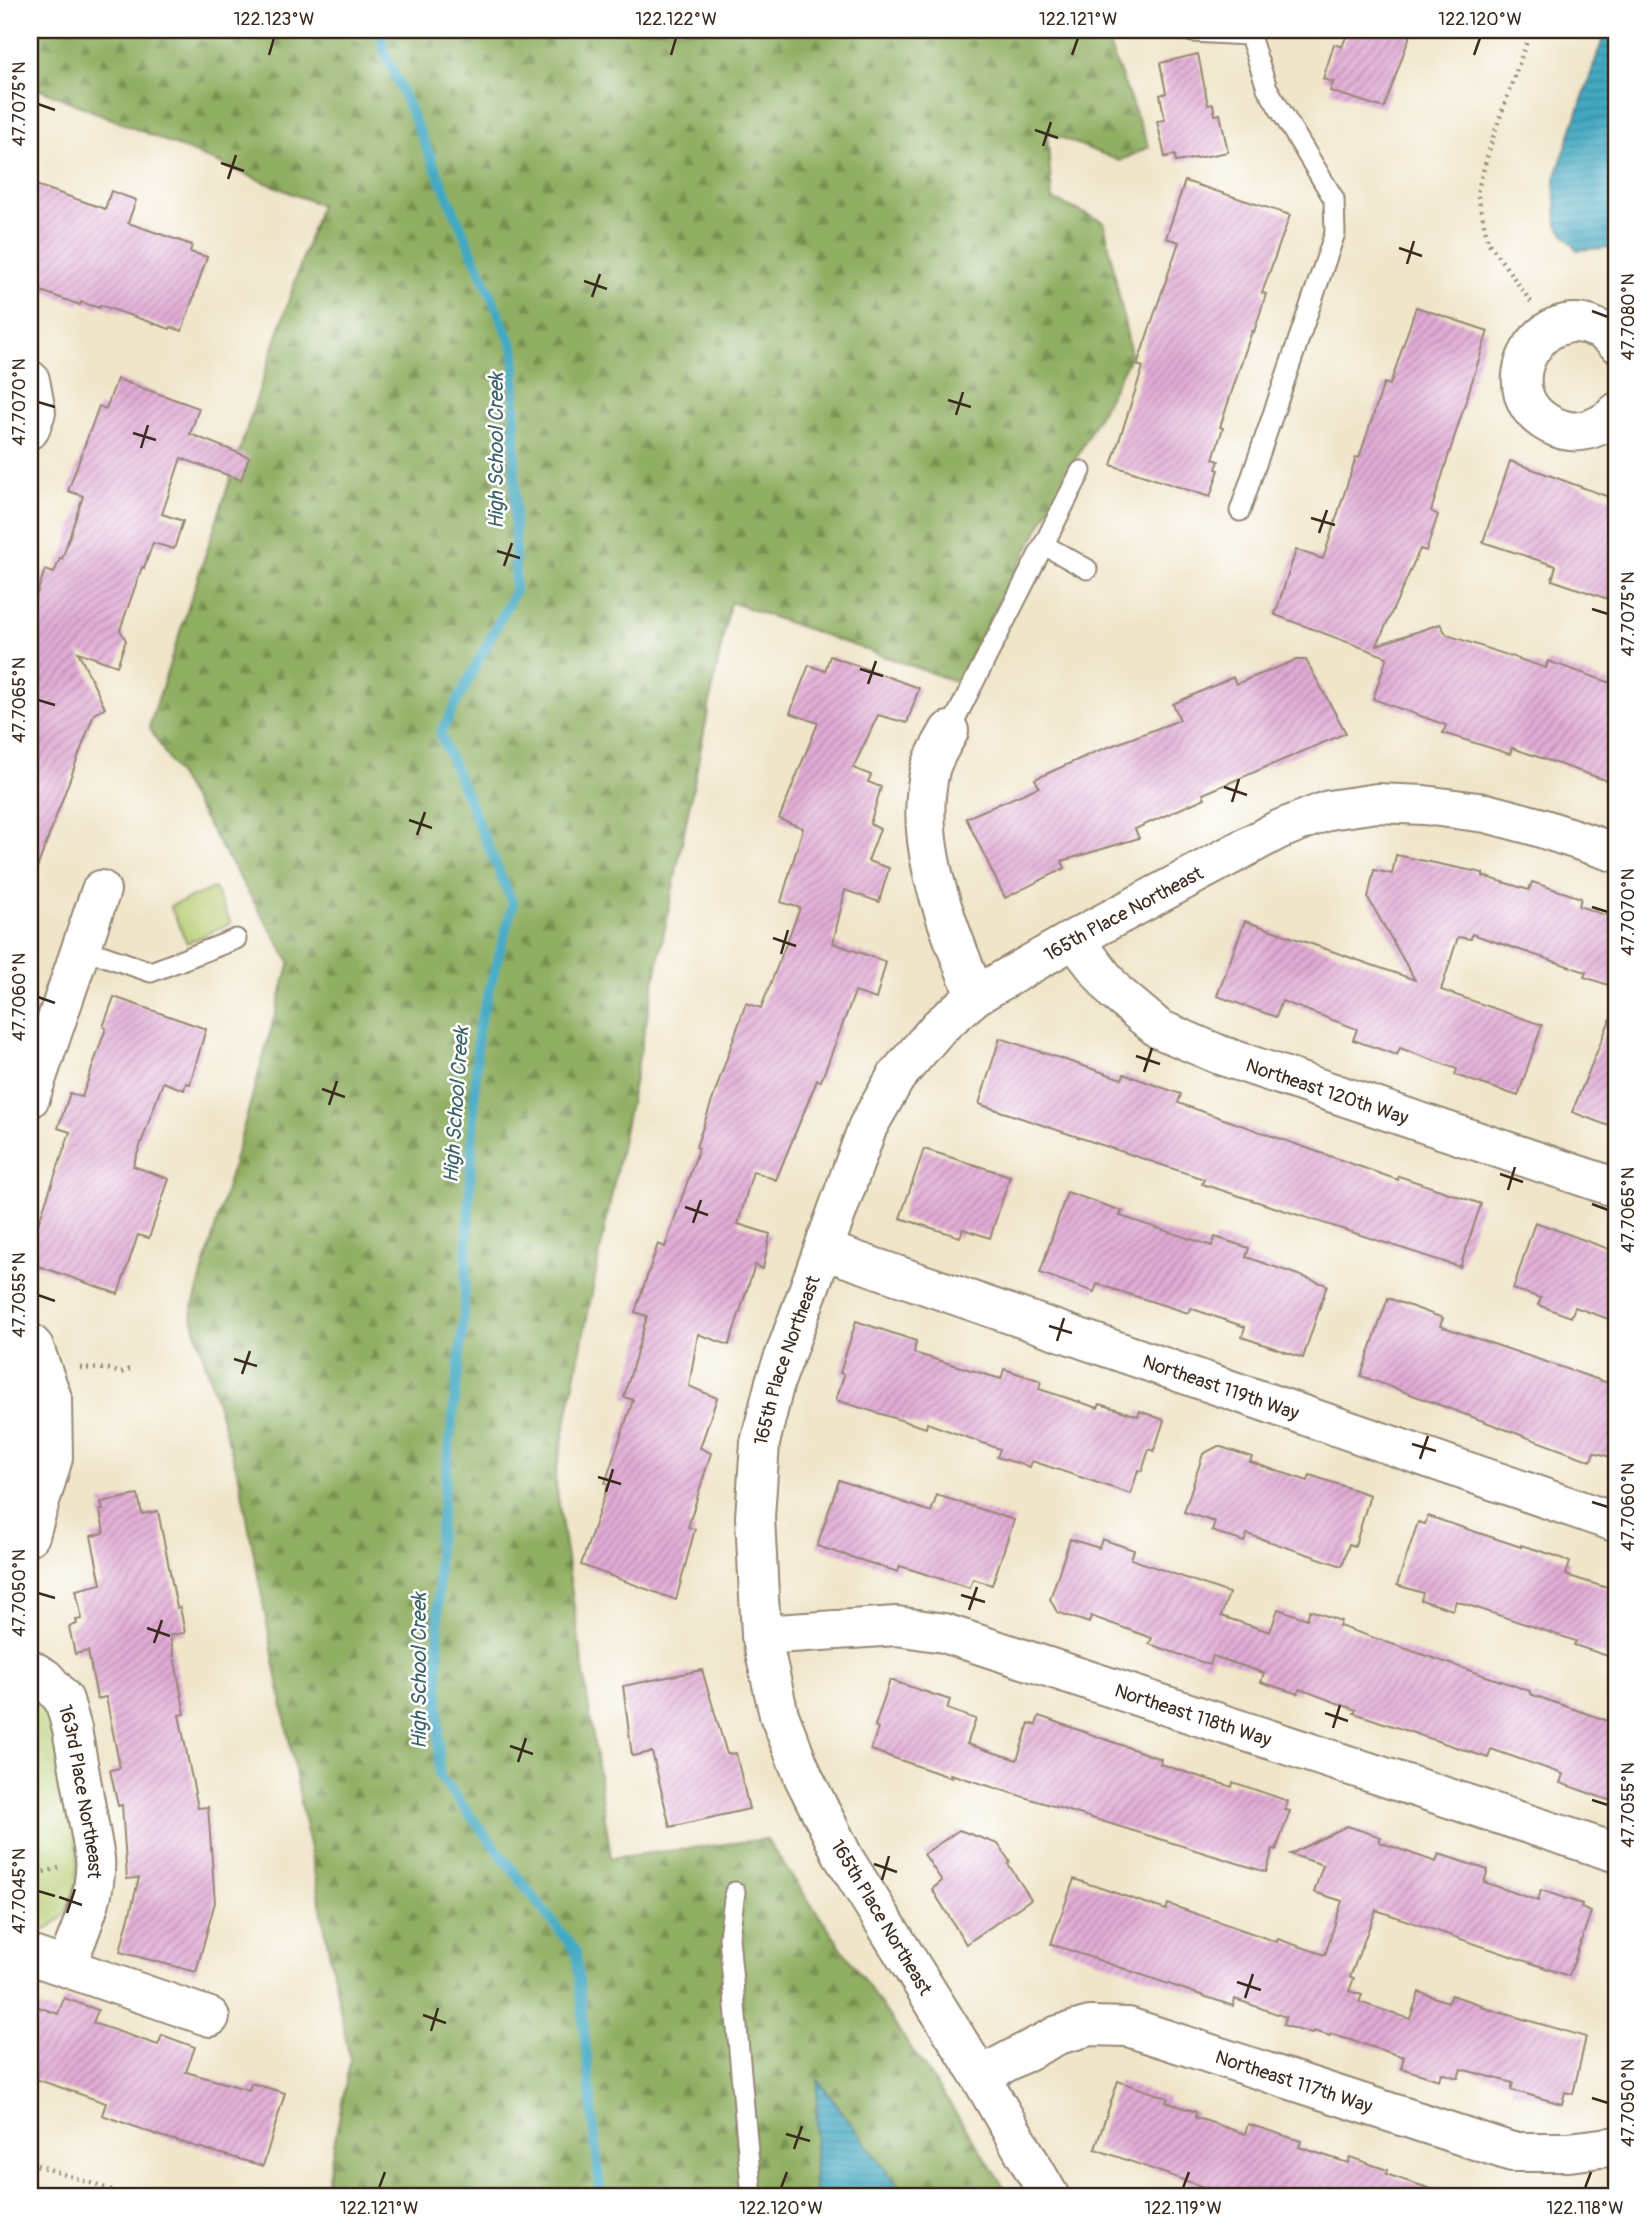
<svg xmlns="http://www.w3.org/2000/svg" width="1647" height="2227" font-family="Pangolin,sans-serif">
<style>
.green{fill:#b5cb6f;stroke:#787a46;stroke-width:2}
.forest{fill:url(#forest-firs);stroke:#666c40;stroke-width:2}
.water{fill:url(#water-rules);stroke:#3e6a70;stroke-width:2}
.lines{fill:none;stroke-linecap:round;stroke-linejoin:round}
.stream{stroke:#42a9c2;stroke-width:10}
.building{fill:url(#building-hatch)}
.service-casing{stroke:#968874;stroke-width:23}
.minor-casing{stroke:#968874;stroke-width:42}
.path{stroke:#968874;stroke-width:4.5;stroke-dasharray:2 5;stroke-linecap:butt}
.service{stroke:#fff;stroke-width:19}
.minor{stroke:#fff;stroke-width:38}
.ticks{fill:none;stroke:#3b2a1e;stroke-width:2.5}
.labels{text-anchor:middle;stroke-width:5;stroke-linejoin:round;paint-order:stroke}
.street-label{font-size:19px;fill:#3b2a1e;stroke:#fff}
.water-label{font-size:21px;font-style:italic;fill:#3e6368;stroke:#fff}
.neatline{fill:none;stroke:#3b2a1e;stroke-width:2.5}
.ticks-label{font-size:18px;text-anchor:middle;fill:#3b2a1e}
</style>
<defs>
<pattern id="forest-firs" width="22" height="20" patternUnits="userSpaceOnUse" patternTransform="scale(1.75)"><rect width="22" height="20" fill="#90af62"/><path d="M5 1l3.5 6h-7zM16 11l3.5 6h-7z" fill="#778f50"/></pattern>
<pattern id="water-rules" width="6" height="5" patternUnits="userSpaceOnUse" patternTransform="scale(1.75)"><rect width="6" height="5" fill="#42a9c2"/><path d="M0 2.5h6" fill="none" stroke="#388a9d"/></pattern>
<pattern id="building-hatch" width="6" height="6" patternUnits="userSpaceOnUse" patternTransform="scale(1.75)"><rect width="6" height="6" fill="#e1abd5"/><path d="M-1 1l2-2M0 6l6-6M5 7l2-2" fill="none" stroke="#b88bac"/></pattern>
</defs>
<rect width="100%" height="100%" fill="#fff"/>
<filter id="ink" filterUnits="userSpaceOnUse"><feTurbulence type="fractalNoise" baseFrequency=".0143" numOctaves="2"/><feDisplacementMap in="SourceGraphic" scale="14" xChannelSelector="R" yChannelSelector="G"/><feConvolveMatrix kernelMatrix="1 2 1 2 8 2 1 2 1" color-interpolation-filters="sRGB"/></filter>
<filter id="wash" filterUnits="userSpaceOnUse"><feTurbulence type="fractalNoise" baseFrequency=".00686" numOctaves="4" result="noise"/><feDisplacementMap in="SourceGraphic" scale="28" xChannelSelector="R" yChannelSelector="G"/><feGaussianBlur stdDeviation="1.57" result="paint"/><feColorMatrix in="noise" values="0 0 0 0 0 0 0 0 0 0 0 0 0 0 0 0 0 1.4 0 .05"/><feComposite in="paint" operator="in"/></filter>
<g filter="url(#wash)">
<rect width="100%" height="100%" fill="#f0e5c9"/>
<!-- green -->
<path class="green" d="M214 888 231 923 187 943 170 906Z
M30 1689 41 1697 52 1723 78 1852 77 1883 64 1916 48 1929 30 1932Z"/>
<!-- forest -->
<path class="forest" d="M30 30H1103L1149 147 1120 161 1047 132 1052 199 1104 222 1131 355 957 682 730 602 555 1478 611 1858 766 1839 947 2100 1011 2197H906L819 2081 814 2182 816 2197H324L350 2061 240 1481 191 1314 290 962 149 727 320 205 30 85Z"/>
<!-- water -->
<path class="water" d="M1606 30H1617V247L1577 250 1557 225 1555 179Z
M818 2080 906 2197H816L814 2182Z"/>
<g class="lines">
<!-- stream -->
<path class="stream" d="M381 30 384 50 515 351V591L440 734 513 904 478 1030 463 1327 438 1545 439 1775 576 1952 601 2197"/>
</g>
<g id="blocks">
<!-- building -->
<path class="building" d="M1349 30H1412L1384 108 1330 91 1333 82 1323 79 1334 44 1342 47Z
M1198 54 1208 105 1213 104 1215 115 1220 114 1228 152 1176 162 1175 155 1165 157 1157 121 1165 120 1160 95 1166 93 1160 63Z
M1185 181 1290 215 1262 293 1266 294 1254 332 1252 331 1220 427 1223 428 1213 459 1219 461 1216 469 1219 470 1210 497 1111 465 1143 367 1137 365 1179 242 1166 238Z
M30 183 105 209 111 191 136 200 128 223 192 245 190 252 207 257 182 331 171 327 170 329 100 305 99 308 81 302 80 305 30 287Z
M1416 307 1488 331 1431 511 1438 515 1426 551 1420 549 1377 645 1440 624 1447 635 1546 668 1548 661 1617 685V784L1512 748 1510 754 1443 733 1446 725 1373 699 1387 657 1275 615 1296 550 1323 559 1356 457 1359 458 1384 383 1390 385Z
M117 379 199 408 190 434 249 457 241 480 181 458 162 514 183 521 174 549 153 543 144 568 142 567 120 630 126 640 117 666 78 652 105 708 94 714 34 876 30 875V597L35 599 45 570 54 573 60 558 62 559 83 496 68 491 99 406 106 409Z
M1510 461 1617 500V602L1552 580 1556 566 1483 542Z
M830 656 919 688 907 723 878 715 853 768 871 775 868 782 881 787 870 824 880 829 868 861 889 868 879 902 845 890 833 943 886 962 876 999 855 992 821 1081 817 1080 776 1180 753 1171 738 1224 770 1234 763 1269 755 1265 729 1345 698 1334 689 1386 717 1398 700 1448 711 1453 688 1527 695 1529 676 1600 581 1565 608 1485 605 1483 633 1400 624 1397 647 1316 635 1312 658 1244 665 1247 699 1148 696 1147 746 1003 761 1008 800 908 781 902 803 828 779 819 818 723 790 713 809 665 825 671Z
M1296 660H1306L1346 733 1203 794 1205 798 1135 829 1139 838 1062 861 1065 868 1005 898 966 818 1039 787 1035 779 1095 752 1180 720 1173 704 1233 677 1236 684Z
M1396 855 1483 873V876L1529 890 1532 882 1581 898 1579 906 1617 919V988L1584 977 1586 972 1472 934 1471 939 1458 937 1441 990 1542 1025 1518 1096 1455 1075 1457 1069 1400 1048 1397 1055 1353 1040 1357 1029 1282 1001 1276 1017 1217 996 1245 921 1415 980 1368 898 1374 870 1392 874Z
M114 997 206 1029 190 1084 186 1083 184 1090 163 1082 133 1166 169 1179 149 1238 138 1235 118 1294 30 1263V1228L36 1230 70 1132 58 1128 70 1093 82 1097 106 1028 103 1027Z
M1617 1003V1129L1572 1112Z
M1000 1038 1122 1079 1124 1074 1181 1094 1178 1103 1398 1180 1399 1176 1481 1204 1460 1267 1202 1184 1204 1179 979 1104Z
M924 1149 1010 1176 990 1238 963 1229 960 1237 900 1218Z
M1067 1192 1122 1211 1120 1216 1212 1246 1215 1237 1249 1248 1246 1257 1327 1285 1303 1358 1242 1337 1245 1327 1190 1308 1188 1313 1097 1284 1094 1292 1040 1273Z
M1535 1222 1617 1252V1322L1575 1307 1571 1317 1538 1305 1541 1298 1513 1289Z
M1388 1298 1443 1318 1440 1326 1617 1386V1435L1610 1457 1594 1452 1591 1461 1361 1376Z
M856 1321 916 1341 914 1353 1001 1379 1004 1369 1041 1381 1039 1389 1098 1408 1100 1404 1138 1416 1140 1411 1164 1420 1154 1451 1149 1449 1142 1471 1138 1470 1131 1494 1032 1461 1030 1467 997 1457 1000 1449 927 1423 926 1428 836 1400 844 1375 840 1373Z
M1218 1446 1252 1457 1250 1462 1308 1481 1310 1475 1370 1495 1355 1546 1349 1544 1342 1566 1247 1534 1244 1542 1212 1531 1215 1522 1184 1512 1203 1454Z
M839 1480 931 1512 937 1495 1014 1520 992 1585 973 1579 970 1588 900 1566 898 1572 817 1546Z
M138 1495 142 1514 158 1511 177 1608 180 1607 185 1633 170 1635 185 1714 179 1715 198 1808 208 1807 215 1902 196 1972 120 1952 139 1878 127 1879 122 1805 118 1806 110 1770 120 1768 106 1697 97 1699 88 1651 75 1654 69 1627 77 1624 76 1620 82 1619 76 1590 101 1584 91 1536 104 1533 100 1510H103L101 1502Z
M1428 1516 1521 1547V1545L1556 1556 1570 1562 1566 1575 1617 1591V1659L1574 1645 1576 1641 1456 1601 1453 1610 1421 1600 1423 1593 1397 1585 1418 1522 1425 1524Z
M1070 1539 1099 1548 1102 1539 1134 1550 1131 1559 1229 1593 1221 1616 1270 1632 1278 1609 1307 1619 1310 1610 1341 1621 1339 1626 1530 1691V1694L1617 1724V1803L1560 1783 1563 1774 1511 1756 1491 1749 1488 1758 1354 1713 1356 1710 1300 1689 1298 1694 1261 1682 1264 1673 1213 1656 1210 1665 1149 1644 1152 1638 1091 1616 1089 1623 1057 1612 1050 1599Z
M702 1670 727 1754 736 1753 749 1809 670 1827 652 1752 632 1756 623 1686Z
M890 1680 950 1700 947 1709 976 1719 967 1744 1017 1760 1029 1723 1036 1725 1039 1716 1161 1759 1160 1764 1232 1787 1233 1782 1288 1801 1285 1810 1290 1811 1276 1850 1273 1849 1266 1872 950 1774 952 1778 871 1750 878 1728 875 1726Z
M1347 1826 1381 1837 1379 1842 1436 1862 1439 1854 1488 1870 1484 1882 1538 1901 1541 1890 1582 1904 1581 1908 1591 1912 1569 1976 1376 1910 1350 1977 1354 1978 1349 1991 1362 1995 1359 2002 1410 2019 1419 1992 1448 2002 1451 1995 1482 2005 1481 2007 1586 2037 1573 2094 1565 2092 1562 2104 1511 2090 1513 2083 1461 2069 1458 2078 1441 2073 1439 2080 1401 2068 1404 2057 1331 2034 1330 2036 1313 2031 1312 2034 1283 2025 1286 2017 1235 1999 1233 2006 1051 1944 1074 1879 1166 1910 1168 1904 1277 1942 1278 1939 1325 1955 1342 1901 1314 1892 1323 1865 1290 1854Z
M959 1830 998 1844 1010 1862 1008 1864 1031 1899 966 1944 932 1889 942 1881 924 1854Z
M64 1998 98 2010 93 2023 158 2045 162 2035 195 2047 186 2072 249 2090 251 2083 285 2093 263 2166 160 2136 102 2115 106 2103 30 2077V2004L58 2014Z
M1118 2081 1168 2098 1166 2102 1196 2112 1195 2117 1245 2134 1248 2124 1301 2141 1299 2147 1348 2163 1350 2157 1387 2170 1386 2174 1440 2192 1439 2197H1232L1095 2149Z"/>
</g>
</g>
<g filter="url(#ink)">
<use href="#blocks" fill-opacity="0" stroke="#968874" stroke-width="2"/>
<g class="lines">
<!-- service casing -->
<g class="service-casing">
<path id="service" d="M1189 30 1192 32 1248 35
M1240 511 1335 233 1334 199 1267 88 1248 30
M1044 545 1087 569
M949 731 1081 471
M81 948 151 972 236 939
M735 1892 729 1937 752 2197"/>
</g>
<!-- minor casing -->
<g class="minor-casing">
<g id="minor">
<path d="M1617 343C1547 274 1473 403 1564 430 1583 435 1604 426 1617 412"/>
<path d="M30 380 36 412 30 429"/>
<path d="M949 731C943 743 933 757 930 770 912 847 949 926 975 996"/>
<path id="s1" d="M1074 939 1115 992 1159 1029 1220 1055 1617 1188"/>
<path d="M30 1098 101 890"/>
<path id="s2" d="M824 1250 1617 1523"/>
<path d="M30 1343 34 1347 52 1398 53 1458 30 1535"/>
<path id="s3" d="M761 1635 897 1626 944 1633 1617 1853"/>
<path id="s4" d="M30 1669 45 1678 64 1700 72 1729 95 1858C98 1895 78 1934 66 1967"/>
<path d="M30 1955 210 2017"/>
<path id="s5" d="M980 2076 1058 2035 1090 2026 1128 2027 1512 2152H1569L1617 2146"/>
<path id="s6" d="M1050 2197 980 2076 844 1858 804 1778 779 1715 761 1635 755 1517 760 1443 775 1382 868 1126 896 1077 939 1027 975 996 1074 939 1278 830 1329 810 1377 803 1424 805 1486 813 1535 826 1617 853"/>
</g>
</g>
<!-- path -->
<path class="path" d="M1531 302 1488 242 1477 192 1493 137 1531 30
M80 1368 108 1369 121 1373 132 1368
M30 1875 59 1868
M30 2163 115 2191 121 2197"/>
<!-- service -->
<use href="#service" class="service"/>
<!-- minor -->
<use href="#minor" class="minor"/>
</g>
</g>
<!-- ticks -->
<path class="ticks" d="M269 55 274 38M671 55 676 38M1072 55 1078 38M1474 55 1480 38M38 104 55 110M1035 130 1058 138M1043 146 1051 122M221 163 244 171M228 179 236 155M1399 248 1422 256M1407 264 1414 241M584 281 607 289M592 297 600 274M1592 311 1608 317M948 400 971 407M38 402 55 407M956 415 963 392M133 433 156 440M141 448 148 425M1311 518 1335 525M1319 533 1327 510M497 551 520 558M504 566 512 543M1592 609 1608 614M860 669 883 676M868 684 876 661M38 700 55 705M1224 787 1247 795M1232 802 1239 779M409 820 432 828M417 835 425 812M1592 907 1608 912M773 938 796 946M781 954 788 930M38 997 55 1003M1136 1056 1160 1064M1144 1072 1152 1048M322 1089 345 1097M329 1105 337 1081M1500 1174 1523 1182M1508 1190 1515 1167M1592 1204 1608 1210M685 1207 708 1215M693 1223 701 1200M38 1295 55 1301M1049 1326 1072 1333M1057 1341 1064 1318M234 1359 257 1366M242 1374 250 1351M1412 1444 1436 1451M1420 1459 1428 1436M598 1477 621 1484M606 1492 613 1469M1592 1502 1608 1507M38 1593 55 1598M961 1595 985 1602M969 1610 977 1587M147 1628 170 1636M154 1643 162 1620M1325 1713 1348 1721M1333 1728 1340 1705M510 1746 533 1754M518 1762 526 1738M1592 1800 1608 1805M874 1864 897 1872M882 1880 889 1856M38 1891 55 1896M59 1897 82 1905M67 1913 75 1889M1237 1982 1261 1990M1245 1998 1253 1974M423 2015 446 2023M431 2031 438 2008M1592 2098 1608 2103M786 2134 810 2141M794 2149 802 2126M379 2188 385 2172M781 2188 787 2172M1183 2188 1189 2172M1585 2188 1591 2172"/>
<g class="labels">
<!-- street labels -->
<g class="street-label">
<text dy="7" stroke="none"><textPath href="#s6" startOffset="1503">165th Place Northeast</textPath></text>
<text dy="7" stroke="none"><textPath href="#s1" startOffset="304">Northeast 120th Way</textPath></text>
<text dy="7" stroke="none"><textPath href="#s6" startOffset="915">165th Place Northeast</textPath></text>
<text dy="7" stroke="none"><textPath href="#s2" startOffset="420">Northeast 119th Way</textPath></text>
<text dy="7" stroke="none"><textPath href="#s3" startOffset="446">Northeast 118th Way</textPath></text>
<text dy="7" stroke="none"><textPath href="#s4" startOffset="140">163rd Place Northeast</textPath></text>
<text transform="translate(882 1917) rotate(59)" y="7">165th Place Northeast</text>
<text dy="7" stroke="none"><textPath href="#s5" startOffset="334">Northeast 117th Way</textPath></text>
</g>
<!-- water labels -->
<g class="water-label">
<text transform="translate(496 451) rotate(-90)" y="7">High School Creek</text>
<text transform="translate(456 1105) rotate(-86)" y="7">High School Creek</text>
<text transform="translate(419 1671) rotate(-90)" y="7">High School Creek</text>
</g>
</g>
<!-- margin -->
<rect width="1647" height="2227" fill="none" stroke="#fff" stroke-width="77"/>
<rect x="38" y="38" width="1570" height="2150" class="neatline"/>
<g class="ticks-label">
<text x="274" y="25">122.123°W</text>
<text x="676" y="25">122.122°W</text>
<text x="1078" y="25">122.121°W</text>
<text x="1480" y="25">122.120°W</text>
<text transform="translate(19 104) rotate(-90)" y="6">47.7075°N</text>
<text transform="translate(1628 317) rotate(-90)" y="6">47.7080°N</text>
<text transform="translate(19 402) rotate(-90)" y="6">47.7070°N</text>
<text transform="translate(1628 614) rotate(-90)" y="6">47.7075°N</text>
<text transform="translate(19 700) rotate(-90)" y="6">47.7065°N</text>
<text transform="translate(1628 912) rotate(-90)" y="6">47.7070°N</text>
<text transform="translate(19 997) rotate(-90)" y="6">47.7060°N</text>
<text transform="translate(1628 1210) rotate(-90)" y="6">47.7065°N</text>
<text transform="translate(19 1295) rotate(-90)" y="6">47.7055°N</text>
<text transform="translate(1628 1507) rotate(-90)" y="6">47.7060°N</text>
<text transform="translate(19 1593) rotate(-90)" y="6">47.7050°N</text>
<text transform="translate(1628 1805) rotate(-90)" y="6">47.7055°N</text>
<text transform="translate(19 1891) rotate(-90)" y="6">47.7045°N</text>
<text transform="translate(1628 2103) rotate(-90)" y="6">47.7050°N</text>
<text x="379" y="2214">122.121°W</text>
<text x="781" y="2214">122.120°W</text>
<text x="1183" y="2214">122.119°W</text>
<text x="1585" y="2214">122.118°W</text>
</g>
</svg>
